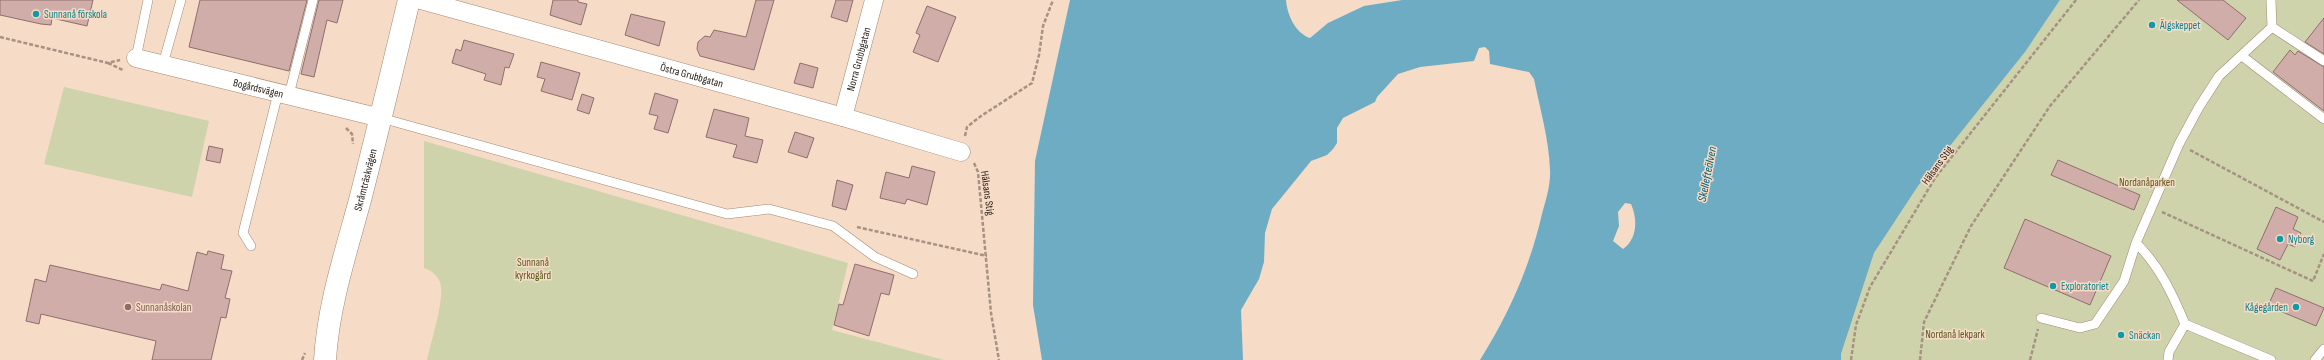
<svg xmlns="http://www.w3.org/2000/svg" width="2324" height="360" font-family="'Sofia Sans Condensed',sans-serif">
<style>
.green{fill:#cfd3ab}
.water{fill:#6eacc4;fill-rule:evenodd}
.building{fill:#d1adaa;stroke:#8f6e6c}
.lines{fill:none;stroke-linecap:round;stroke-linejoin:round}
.lane-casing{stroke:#a28975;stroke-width:10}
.street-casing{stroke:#a28975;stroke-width:19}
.secondary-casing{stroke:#a28975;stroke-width:23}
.path{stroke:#a69282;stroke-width:2.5;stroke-dasharray:4 2;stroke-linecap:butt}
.lane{stroke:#fff;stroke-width:9}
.street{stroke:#fff;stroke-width:18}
.secondary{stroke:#fff;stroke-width:22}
.culture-dot{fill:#0f9aa8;stroke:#f6dbc6;stroke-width:1.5}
.education-dot{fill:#8d6e63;stroke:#f6dbc6;stroke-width:1.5}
.labels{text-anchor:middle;stroke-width:3;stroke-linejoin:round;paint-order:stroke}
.culture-label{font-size:11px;fill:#0d838f;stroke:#f6dbc6;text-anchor:start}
.street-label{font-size:11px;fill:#231a12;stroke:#f6dbc6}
.park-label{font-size:11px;fill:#575b1e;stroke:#f6dbc6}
.education-label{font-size:11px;fill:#785e54;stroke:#f6dbc6;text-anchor:start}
.water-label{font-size:12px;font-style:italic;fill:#075e77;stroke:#f6dbc6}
</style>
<rect width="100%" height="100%" fill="#f6dbc6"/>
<!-- green -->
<path class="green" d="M2060 0H2324V360H1841V354L1874 253 1918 186 2025 52Z
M64 87 209 121 192 197 44 164Z
M424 141 848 263 832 330 944 360H427C431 341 443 305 441 287 440 277 433 271 424 268Z"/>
<!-- water -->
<path class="water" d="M1070 0H1286C1287 14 1295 33 1310 38L1328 23 1364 6 1402 0H2060L2025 52 1918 186 1874 253 1841 354V360H1480C1508 315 1529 269 1541 218 1545 202 1551 186 1550 170 1549 139 1540 109 1534 79L1529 72 1490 64 1489 51 1485 47 1479 48 1474 61 1420 67 1398 74 1377 97 1375 102 1343 118 1337 128V143L1333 149 1327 155 1311 161 1272 209 1265 233 1264 262 1259 279 1241 310 1243 360H1042L1033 305 1035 161ZM1625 203 1631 204C1638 220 1637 239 1623 249L1613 241 1619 226 1618 212Z"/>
<!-- building -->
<path class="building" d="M0 0H93L87 26 52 18 51 25 41 24 0 15Z
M200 0H307L289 71 189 47Z
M319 0H343L337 23 327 20 314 77 301 74Z
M553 0H578V2L587 4 581 25 550 15Z
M756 0H774L754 70 700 56 697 49 698 42 705 36 710 37 714 30 746 37Z
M836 0H853L847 22 831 17Z
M2177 0H2223L2246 18 2228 40Z
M927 6 956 17 938 62 913 52 920 35 916 33Z
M631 14 665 22 659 46 625 35Z
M2324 18V54L2305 42Z
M464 40 514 54 509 68 505 67 501 85 484 80 486 74 452 63 456 49 461 51Z
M2290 50 2295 55 2298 51 2324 67V111L2273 72Z
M541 62 580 73 572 100 541 91 545 79 537 77Z
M800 63 818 68 813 88 794 83Z
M655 93 678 100 668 133 654 129 658 116 649 114Z
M582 94 594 98 589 114 577 110Z
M714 109 749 118 745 136 763 140 757 163 733 157 737 145 706 137Z
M795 132 814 138 807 158 788 152Z
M209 146 223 149 220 163 206 160Z
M2058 160 2140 195 2134 210 2051 175Z
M912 166 935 172 927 205 907 199 905 204 880 198 886 172 909 178Z
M837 180 853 185 846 210 832 206Z
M2276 207 2298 217 2293 229 2301 233 2295 247 2288 244 2280 260 2257 249Z
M2025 219 2111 256 2090 305 2004 268Z
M208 251 224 255 221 269 232 271 225 298 230 299 226 318 221 317 211 360H152L156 341 41 314 39 324 26 321 35 279 46 282 50 265 160 290 162 284 188 291 197 252 207 255Z
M855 264 894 275 889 295 881 293 869 336 834 325 839 304 843 305Z
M2276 288 2324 308 2316 326 2268 306Z"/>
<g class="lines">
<!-- lane casing -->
<g class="lane-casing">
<path id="lane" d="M2272 27 2324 61
M2242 56 2324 119
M136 58 148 0
M163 64 181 0
M289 95 313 0
M381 118 727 214 769 209 833 226 875 257 913 274
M2136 243C2159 265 2173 295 2185 324L2271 360
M251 246 243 233 278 93
M2041 318 2080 328 2095 324 2124 281 2136 243 2179 144 2199 107 2219 76 2272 27 2271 0
M2168 360 2169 352 2185 324
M2315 360 2324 349"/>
</g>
<!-- street casing -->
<g class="street-casing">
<g id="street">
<path id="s1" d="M421 0 843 117 961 152"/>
<path id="s2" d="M136 58 381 118"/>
<path id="s3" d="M843 117 874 0"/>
</g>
</g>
<!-- secondary casing -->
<g class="secondary-casing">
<g id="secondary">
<path id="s4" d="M325 360C328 306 346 252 360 200 377 134 393 67 409 0"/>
</g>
</g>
<!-- path -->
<path class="path" d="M0 37 108 63 120 60
M108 63 123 70
M346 128 352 134 353 144
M965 136 967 127 981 116 1032 83 1039 55 1043 26 1053 0
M2190 150 2324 222
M974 163 978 172 991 313 999 360
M2162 212 2313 281 2324 254
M857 227 987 256
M302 360 305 353
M1851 360 1856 325 1870 287 1935 178 2076 0
M1920 360 1924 322 1971 226 2050 106 2139 0
M2030 360 2038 329"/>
<!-- lane -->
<use href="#lane" class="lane"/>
<!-- street -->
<use href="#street" class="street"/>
<!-- secondary -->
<use href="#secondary" class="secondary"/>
</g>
<!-- markers -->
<g class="culture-dot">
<circle cx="36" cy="14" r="4"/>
<circle cx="2152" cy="25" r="4"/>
<circle cx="2280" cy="239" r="4"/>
<circle cx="2053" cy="286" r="4"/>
<circle cx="2296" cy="307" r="4"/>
<circle cx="2121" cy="335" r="4"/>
</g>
<circle class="education-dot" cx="128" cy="307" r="4"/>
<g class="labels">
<!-- culture labels -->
<g class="culture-label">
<text x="44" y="18">Sunnanå förskola</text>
<text x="2160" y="29">Älgskeppet</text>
<text x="2288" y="243">Nyborg</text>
<text x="2061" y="290">Exploratoriet</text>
<text x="2288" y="311" text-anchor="end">Kågegården</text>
<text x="2129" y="339">Snäckan</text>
</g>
<!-- street labels -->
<g class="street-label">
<text dy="4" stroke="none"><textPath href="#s3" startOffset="60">Norra Grubbgatan</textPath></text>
<text dy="4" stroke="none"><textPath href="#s1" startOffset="281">Östra Grubbgatan</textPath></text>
<text dy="4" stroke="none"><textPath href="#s2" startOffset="126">Bogårdsvägen</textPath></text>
<text transform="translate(1937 165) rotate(-54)" y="4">Hälsans Stig</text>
<text dy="4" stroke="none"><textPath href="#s4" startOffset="185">Skråmträskvägen</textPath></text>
<text transform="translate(988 193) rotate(82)" y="4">Hälsans Stig</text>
</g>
<!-- park labels -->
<g class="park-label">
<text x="2147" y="186">Nordanåparken</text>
<text x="533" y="266">Sunnanå<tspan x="533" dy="13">kyrkogård</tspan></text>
<text x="1955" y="338">Nordanå lekpark</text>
</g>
<!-- education labels -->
<g class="education-label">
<text x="136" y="311">Sunnanåskolan</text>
</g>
<!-- water labels -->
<g class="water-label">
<text transform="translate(1707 174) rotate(-79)" y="4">Skellefteälven</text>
</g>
</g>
</svg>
